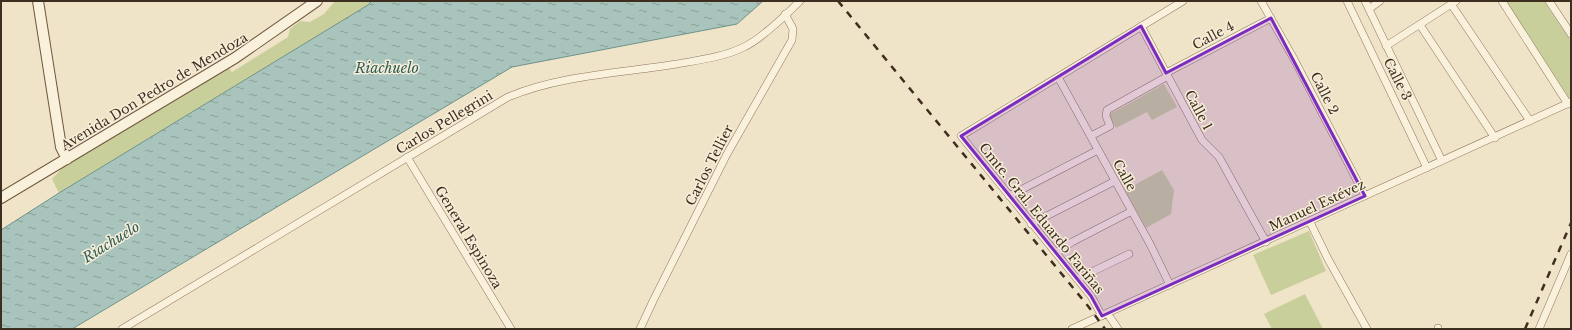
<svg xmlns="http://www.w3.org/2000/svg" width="1572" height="330" font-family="'Libre Baskerville',serif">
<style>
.green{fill:#c9cf9b}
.water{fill:url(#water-ripples);stroke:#6f938a}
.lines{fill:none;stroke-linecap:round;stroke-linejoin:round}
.minor-casing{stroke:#8d765c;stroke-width:8}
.secondary-casing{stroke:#6f573f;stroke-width:12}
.minor{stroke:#faf1dc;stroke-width:7}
.secondary{stroke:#faf1dc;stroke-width:10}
.rail{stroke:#3d2e20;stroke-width:2.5;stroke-dasharray:7 7;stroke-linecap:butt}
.marked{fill:#7b2cbf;fill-opacity:0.2;stroke:#7b2cbf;stroke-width:3;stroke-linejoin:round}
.labels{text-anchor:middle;stroke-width:3;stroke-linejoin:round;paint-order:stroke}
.street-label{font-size:13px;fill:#3d2e20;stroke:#f7eed8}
.water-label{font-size:14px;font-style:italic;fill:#2f5d5a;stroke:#f7eed8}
</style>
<defs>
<pattern id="water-ripples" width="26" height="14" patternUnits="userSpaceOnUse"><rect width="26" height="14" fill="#a9c4bc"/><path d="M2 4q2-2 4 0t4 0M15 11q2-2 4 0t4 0" fill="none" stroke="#8ba098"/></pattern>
</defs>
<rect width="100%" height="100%" fill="#f0e4c8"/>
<!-- green -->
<path class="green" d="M335 1H372L368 5 59 193 52 179 63 167 229 68 232 72 288 37 290 29 300 21 310 22 324 14Z
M1505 1H1544L1571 41V97L1569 98Z
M1164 84 1177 107 1152 120 1147 112 1116 128 1108 115Z
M1162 170 1174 190 1171 214 1146 228 1125 190Z
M1309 231 1326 271 1271 295 1253 255Z
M1305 294 1323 329H1272L1264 314Z"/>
<!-- water -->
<path class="water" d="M372 1H763L737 24 512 67 72 329H1V230L59 193 368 5Z"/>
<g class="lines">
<!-- minor casing -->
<g class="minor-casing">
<path id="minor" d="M1261 1 1294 59 1365 196
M1347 1 1427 168
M1365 1 1442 161
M1502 1 1568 104
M1549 1 1571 34
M1451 4 1530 121
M1369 9 1380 1
M1420 25 1495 138
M1141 26 1202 140 1219 157 1266 242
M1386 46 1456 1
M1166 73 1271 18
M1058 77 1150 244 1170 285
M1091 136 1110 126 1106 116 1107 110 1168 76
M407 157 511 329
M1009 196 1098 150
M1310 222 1328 259 1367 329
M1031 224 1115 181
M1056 253 1072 242 1132 211
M1077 279 1129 254
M1107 313 1118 329
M1102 316 1091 296 961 136 1183 1
M1438 328V329
M122 329 508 97C561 75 621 73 677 64 699 60 724 57 744 47 761 39 787 14 800 1
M640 329 653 301 727 154 792 40 793 29 785 14
M1072 329 1571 102
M1539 329 1571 254"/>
</g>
<!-- secondary casing -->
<g class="secondary-casing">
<path id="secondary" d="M38 1 61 147 67 159
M1 198 235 58 317 1"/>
</g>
<!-- minor -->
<use href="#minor" class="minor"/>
<!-- secondary -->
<use href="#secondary" class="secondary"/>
<!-- rail -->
<path class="rail" d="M838 1 1088 306 1105 329
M1525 329 1571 223"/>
</g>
<!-- marked area -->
<path class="marked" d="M1271 18 1365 196 1102 316 1091 296 961 136 1141 26 1166 73Z"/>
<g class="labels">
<!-- street labels -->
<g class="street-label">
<text transform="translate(1213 35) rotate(-28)" y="5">Calle 4</text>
<text transform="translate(1398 79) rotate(63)" y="5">Calle 3</text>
<text transform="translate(154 91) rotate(-31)" y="5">Avenida Don Pedro de Mendoza</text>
<text transform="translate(1325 93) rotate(63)" y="5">Calle 2</text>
<text transform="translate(1199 110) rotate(62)" y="5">Calle 1</text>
<text transform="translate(444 122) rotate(-31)" y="5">Carlos Pellegrini</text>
<text transform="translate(709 165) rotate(-63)" y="5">Carlos Tellier</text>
<text transform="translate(1125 175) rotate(61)" y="5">Calle</text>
<text transform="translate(1317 205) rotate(-25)" y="5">Manuel Estévez</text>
<text transform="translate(1042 218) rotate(51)" y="5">Cmte. Gral. Eduardo Fariñas</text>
<text transform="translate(469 237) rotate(59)" y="5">General Espinoza</text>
</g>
<!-- water labels -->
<g class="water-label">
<text x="387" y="73">Riachuelo</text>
<text transform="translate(111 242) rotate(-32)" y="5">Riachuelo</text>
</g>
</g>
<!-- border -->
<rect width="1572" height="330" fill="none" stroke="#3d2e20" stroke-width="4"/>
</svg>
